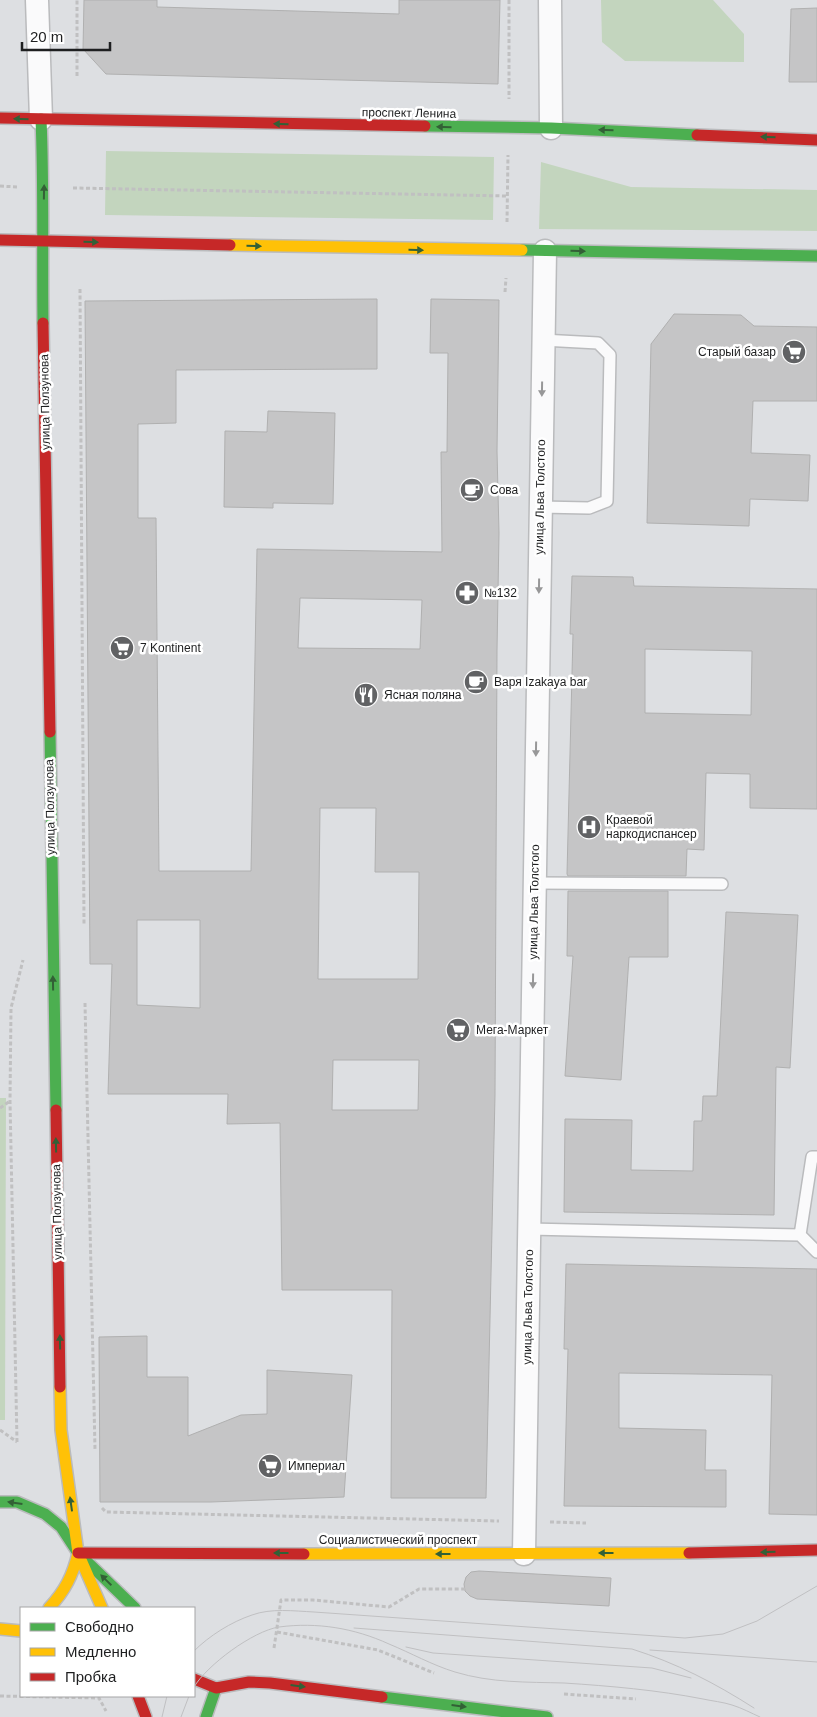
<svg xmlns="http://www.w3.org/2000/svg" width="817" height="1717" font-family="Arial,sans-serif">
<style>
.green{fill:#c3d5be}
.building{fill:#c5c5c6;stroke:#b0b0b0;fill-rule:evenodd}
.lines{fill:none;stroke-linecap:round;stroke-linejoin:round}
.lane-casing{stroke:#babbbd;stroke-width:14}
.street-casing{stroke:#babbbd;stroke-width:25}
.fast-casing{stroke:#babbbd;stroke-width:14}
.slow-casing{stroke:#babbbd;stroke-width:14}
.jam-casing{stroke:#babbbd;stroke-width:14}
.path{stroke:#c0c0c1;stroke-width:3;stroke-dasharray:4 2.5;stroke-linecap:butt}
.lane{stroke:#fafafb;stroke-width:11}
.street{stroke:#fafafb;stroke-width:22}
.fast{stroke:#4caf50;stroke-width:11}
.slow{stroke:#ffc107;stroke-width:11}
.jam{stroke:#c62828;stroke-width:11}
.tram{stroke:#c0c0c2;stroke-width:1}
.oneway{fill:#336036}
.oneway2{fill:#979798}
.labels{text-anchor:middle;stroke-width:5;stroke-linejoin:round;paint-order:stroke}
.street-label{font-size:12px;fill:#1e1f20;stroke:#fff}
.poi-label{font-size:12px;fill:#1e1f20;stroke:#fff;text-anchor:start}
</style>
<rect width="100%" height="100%" fill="#dddfe2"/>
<!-- green -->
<path class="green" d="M601 0H713L744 34V62L625 61 602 42Z
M106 151 494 157 493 220 105 215Z
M541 162 631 187 817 190V231L539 229Z
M0 1098H6L5 1420H0Z"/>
<!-- building -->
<path class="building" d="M84 0H157V7L399 14V0H500L498 84 106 74 83 49Z
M817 8V82H789L791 9Z
M377 299V369L176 370V423L138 424V518H156L159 871H251L257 549 442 552 441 452H447L448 353H430L431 299 499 300 497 451 499 533 497 650 495 1095 486 1498H391L392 1290H282L280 1123 227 1124 228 1094H108L112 964H90L85 301ZM300 598 422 600 420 649 298 648ZM320 808H376L375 872H419L418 979H318ZM137 920H200V1008L137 1005ZM333 1060H419L418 1110H332Z
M674 314 741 315 754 326 817 327V401H753L751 453 810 455 808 501 750 499 749 526 647 523 651 344Z
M268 411 335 413 333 504 273 503V508L224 507 225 431 267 432Z
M572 576 633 577 634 586 817 589V809L750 808V774L706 773 704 850 687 849 686 876H568L567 874 573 634H570ZM645 649 752 651 751 715 645 713Z
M568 891H668V957H629L621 1080 565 1076 573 956H567Z
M726 912 798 915 790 1068 776 1067 774 1215 564 1212 565 1119 632 1120 631 1170 693 1171 694 1121H702L703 1096H717Z
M566 1264 817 1269V1515L769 1514 772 1375 619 1373V1428L706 1430 705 1470H726V1507L564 1506 568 1349H564Z
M147 1336V1377H188V1436L241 1415 267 1414V1370L352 1375 344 1497 211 1502H100L99 1337Z
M479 1571 611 1578 609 1606 477 1599 470 1596 465 1591 464 1584 466 1577 471 1572Z"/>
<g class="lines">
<!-- lane casing -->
<g class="lane-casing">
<path id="lane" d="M540 507 589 508 607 501 610 355 598 343 542 340
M534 883 722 884
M529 1229 800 1235 812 1157H817
M800 1235 817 1252"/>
</g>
<!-- street casing -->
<g class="street-casing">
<path id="street" d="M37 0 41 119
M550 0 551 128
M524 1554 545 251"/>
</g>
<!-- fast casing -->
<g class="fast-casing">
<path id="fast" d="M41 119C44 187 42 255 43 323
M425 126 551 128 697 135
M522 250 817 256
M50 732 56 1110
M0 1502H17L45 1514 61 1527 78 1553 135 1608
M382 1697 547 1717
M206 1717 216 1688"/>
</g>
<!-- slow casing -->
<g class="slow-casing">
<path id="slow" d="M230 245 522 250
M60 1387 61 1430 78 1553 102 1608
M304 1554 689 1553
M49 1608C65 1591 73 1575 78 1553
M0 1629 21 1631"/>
</g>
<!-- jam casing -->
<g class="jam-casing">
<path id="jam" d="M0 118 425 126
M697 135 817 140
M0 240 230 245
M43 323 50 732
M56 1110 60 1387
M78 1553 304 1554
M689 1553 817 1550
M194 1679 216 1688 249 1682 270 1683 382 1697
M138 1696 146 1717"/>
</g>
<!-- path -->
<path class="path" d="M509 0V99
M77 76V0
M0 186 17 187
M73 188 508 196
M507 222 508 155
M80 289 84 924
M505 292 506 278
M85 1003 95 1449
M0 1108 10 1101
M0 1430 17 1442
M17 1442 10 1101 11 1008 23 960
M102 1508 106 1512 499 1521
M550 1522 586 1523
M277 1632 378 1650 434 1673
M274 1648 281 1600H313L389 1607 419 1589H465
M564 1694 636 1699
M0 1696 99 1698 106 1711"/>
<!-- lane -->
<use href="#lane" class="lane"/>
<!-- street -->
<use href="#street" class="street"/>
<!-- fast -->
<use href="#fast" class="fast"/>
<!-- slow -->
<use href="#slow" class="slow"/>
<!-- jam -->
<use href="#jam" class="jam"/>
<!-- tram -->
<path class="tram" d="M354 1628 632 1649C676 1663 715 1683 754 1708
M406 1647 433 1653 652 1668 691 1678
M650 1650 817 1662
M194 1651C209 1636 231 1622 252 1615 271 1608 294 1611 314 1612L685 1638 723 1634 757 1621 817 1586
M194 1687C207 1665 253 1631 279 1627 317 1622 354 1628 389 1644 411 1653 432 1665 455 1672 491 1683 527 1682 564 1683 610 1686 657 1690 703 1699 712 1701 723 1702 732 1705 742 1708 751 1713 760 1717
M162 1717 167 1696
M181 1717 189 1696"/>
</g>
<!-- one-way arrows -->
<defs><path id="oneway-solid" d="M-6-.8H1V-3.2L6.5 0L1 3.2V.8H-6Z" transform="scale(1.25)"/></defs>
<g class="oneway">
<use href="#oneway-solid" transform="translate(21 119) rotate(-179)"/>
<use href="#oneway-solid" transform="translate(281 124) rotate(-179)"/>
<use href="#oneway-solid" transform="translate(444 127) rotate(-179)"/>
<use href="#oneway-solid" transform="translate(606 130) rotate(-178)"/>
<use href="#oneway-solid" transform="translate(768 137) rotate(-178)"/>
<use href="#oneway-solid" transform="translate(44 192) rotate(-89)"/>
<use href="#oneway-solid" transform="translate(91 242) rotate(1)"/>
<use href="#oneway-solid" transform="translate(254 246) rotate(1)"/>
<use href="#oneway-solid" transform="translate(416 250) rotate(1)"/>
<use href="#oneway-solid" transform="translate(578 251) rotate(1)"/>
<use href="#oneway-solid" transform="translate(53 983) rotate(-91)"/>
<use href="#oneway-solid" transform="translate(56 1145) rotate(-91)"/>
<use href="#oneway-solid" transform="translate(60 1342) rotate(-91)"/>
<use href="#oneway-solid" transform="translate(15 1503) rotate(-172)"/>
<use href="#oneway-solid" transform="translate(71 1504) rotate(-98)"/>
<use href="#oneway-solid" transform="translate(768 1552) rotate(178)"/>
<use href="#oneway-solid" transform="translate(281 1553) rotate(-180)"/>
<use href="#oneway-solid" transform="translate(606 1553) rotate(180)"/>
<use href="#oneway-solid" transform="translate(443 1554) rotate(-180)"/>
<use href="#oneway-solid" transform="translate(106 1580) rotate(-136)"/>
<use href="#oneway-solid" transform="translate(298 1686) rotate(7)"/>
<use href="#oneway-solid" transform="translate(459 1706) rotate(7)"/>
</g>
<g class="oneway2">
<use href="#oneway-solid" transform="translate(542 389) rotate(91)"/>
<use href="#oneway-solid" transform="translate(539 586) rotate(91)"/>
<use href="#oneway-solid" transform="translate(536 749) rotate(91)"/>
<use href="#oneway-solid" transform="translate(533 981) rotate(91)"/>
</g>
<!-- icons -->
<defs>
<g id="supermarket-disc" transform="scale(1.25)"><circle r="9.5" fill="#616264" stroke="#fff"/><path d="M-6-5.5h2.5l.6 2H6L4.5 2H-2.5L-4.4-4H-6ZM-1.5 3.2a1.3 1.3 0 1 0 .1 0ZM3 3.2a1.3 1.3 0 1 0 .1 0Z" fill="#fff"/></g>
<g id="cafe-disc" transform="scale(1.25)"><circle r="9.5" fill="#616264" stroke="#fff"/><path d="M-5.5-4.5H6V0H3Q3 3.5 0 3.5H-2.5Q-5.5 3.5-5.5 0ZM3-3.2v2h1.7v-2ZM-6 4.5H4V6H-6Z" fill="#fff"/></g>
<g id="pharmacy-disc" transform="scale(1.25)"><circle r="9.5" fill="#616264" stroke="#fff"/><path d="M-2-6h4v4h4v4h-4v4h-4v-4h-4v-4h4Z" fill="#fff"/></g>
<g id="restaurant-disc" transform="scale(1.25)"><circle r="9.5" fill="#616264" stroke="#fff"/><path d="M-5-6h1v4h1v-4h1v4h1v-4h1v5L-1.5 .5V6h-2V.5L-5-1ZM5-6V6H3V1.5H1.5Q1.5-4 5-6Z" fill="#fff"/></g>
<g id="hospital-disc" transform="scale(1.25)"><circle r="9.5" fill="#616264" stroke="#fff"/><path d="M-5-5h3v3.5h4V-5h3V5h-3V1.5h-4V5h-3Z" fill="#fff"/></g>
</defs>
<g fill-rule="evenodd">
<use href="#supermarket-disc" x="794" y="352"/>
<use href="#cafe-disc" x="472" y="490"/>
<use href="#pharmacy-disc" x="467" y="593"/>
<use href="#supermarket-disc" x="122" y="648"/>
<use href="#cafe-disc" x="476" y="682"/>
<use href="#restaurant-disc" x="366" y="695"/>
<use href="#hospital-disc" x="589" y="827"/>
<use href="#supermarket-disc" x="458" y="1030"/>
<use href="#supermarket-disc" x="270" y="1466"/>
</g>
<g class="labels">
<!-- street labels -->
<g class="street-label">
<text transform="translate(409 113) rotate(1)" y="4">проспект Ленина</text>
<text transform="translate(45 402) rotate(-91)" y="4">улица Ползунова</text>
<text transform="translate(540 497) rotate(-89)" y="4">улица Льва Толстого</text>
<text transform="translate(50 807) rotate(-91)" y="4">улица Ползунова</text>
<text transform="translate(534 902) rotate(-89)" y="4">улица Льва Толстого</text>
<text transform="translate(57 1212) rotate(-91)" y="4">улица Ползунова</text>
<text transform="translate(528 1307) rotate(-89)" y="4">улица Льва Толстого</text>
<text x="398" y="1544">Социалистический проспект</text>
</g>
<!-- poi labels -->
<g class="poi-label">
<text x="776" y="356" text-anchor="end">Старый базар</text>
<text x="490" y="494">Сова</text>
<text x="484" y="597">№132</text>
<text x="140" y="652">7 Kontinent</text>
<text x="494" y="686">Варя Izakaya bar</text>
<text x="384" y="699">Ясная поляна</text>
<text x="606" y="824">Краевой<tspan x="606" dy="14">наркодиспансер</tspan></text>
<text x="476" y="1034">Мега-Маркет</text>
<text x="288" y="1470">Империал</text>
</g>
</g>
<!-- legend -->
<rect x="20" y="1607" width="175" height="90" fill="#ffffff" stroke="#a5a5a6"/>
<rect x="30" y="1623" width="25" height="8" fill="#4caf50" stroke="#a5a5a6"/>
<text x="65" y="1632" font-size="15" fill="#1e1f20">Свободно</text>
<rect x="30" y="1648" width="25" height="8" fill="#ffc107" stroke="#a5a5a6"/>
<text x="65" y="1657" font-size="15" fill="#1e1f20">Медленно</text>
<rect x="30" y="1673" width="25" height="8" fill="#c62828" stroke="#a5a5a6"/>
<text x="65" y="1682" font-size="15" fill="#1e1f20">Пробка</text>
<!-- scale -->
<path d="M22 42v8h88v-8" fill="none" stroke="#1e1f20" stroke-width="2.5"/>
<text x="30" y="42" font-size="15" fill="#1e1f20" stroke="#ffffff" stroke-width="4" paint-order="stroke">20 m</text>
</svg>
